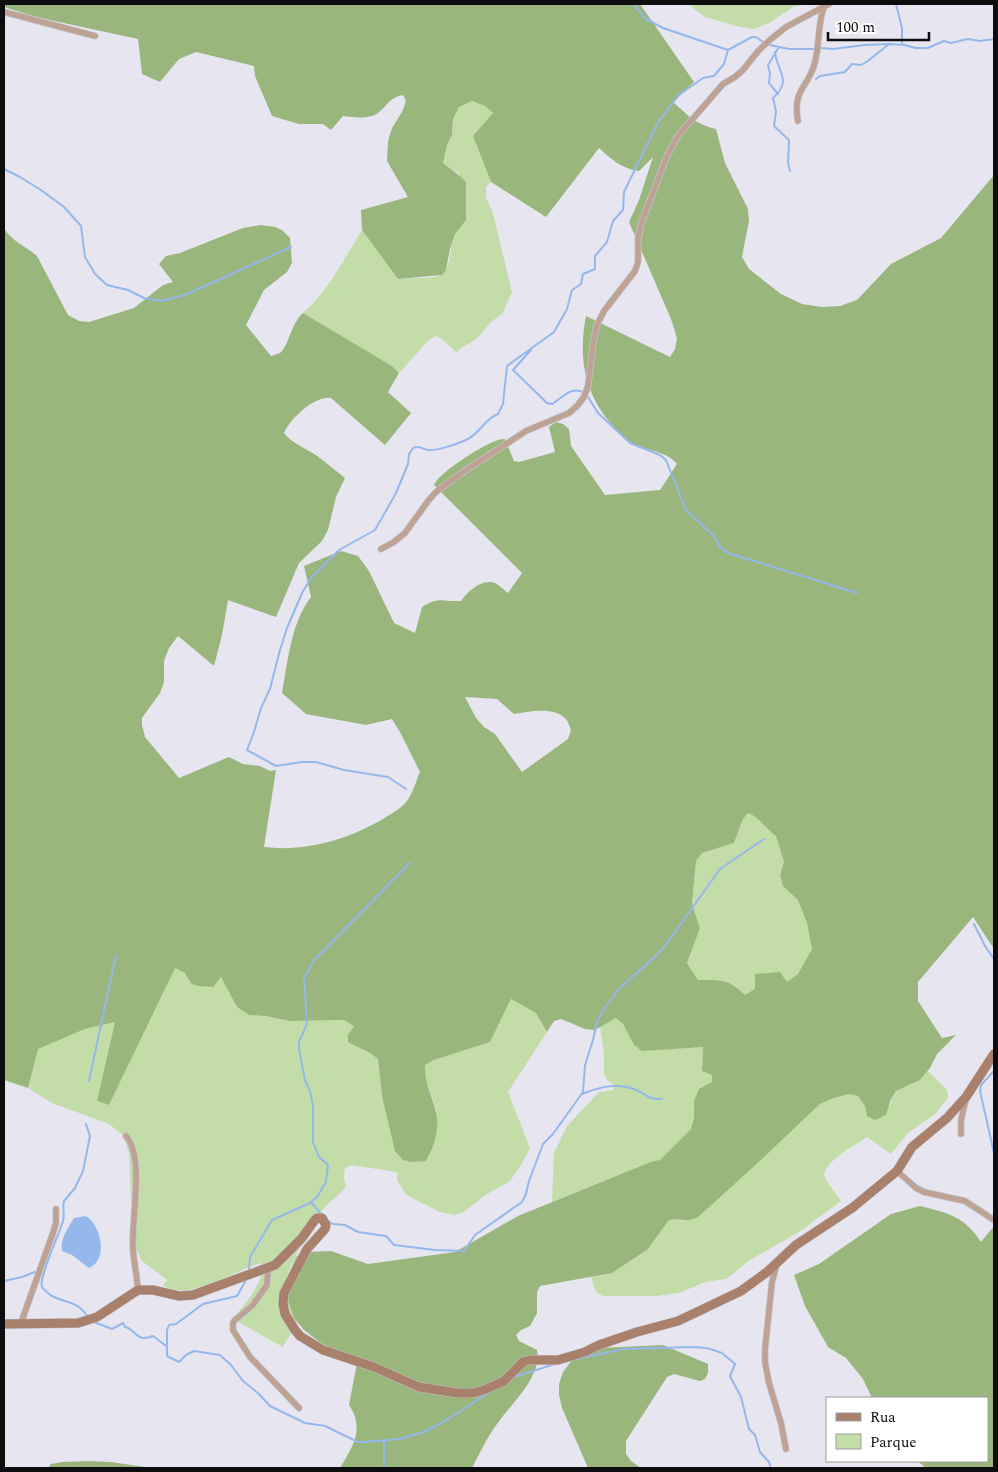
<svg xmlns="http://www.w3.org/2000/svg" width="998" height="1472" font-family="Spectral,serif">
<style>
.green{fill:#c2dda7}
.forest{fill:#99b67c;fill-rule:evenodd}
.water{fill:#94b7ec}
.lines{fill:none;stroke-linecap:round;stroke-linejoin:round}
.stream{stroke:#94b7ec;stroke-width:2}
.street-casing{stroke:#c4c3cc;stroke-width:7}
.secondary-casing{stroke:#c4c3cc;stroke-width:10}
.street{stroke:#bea294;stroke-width:5.5}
.secondary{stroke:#a8806c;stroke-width:9}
</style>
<rect width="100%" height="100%" fill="#e7e6f0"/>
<!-- green -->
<path class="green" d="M688 4H804L793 7 769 23 754 29 740 27 705 17Z
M472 101 485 106 494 114 473 136 491 182 486 187V198L493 213 512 292 502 314 491 322 476 339 460 349 457 353 442 339 436 336 429 340 399 373 392 366 303 313C329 290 344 259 362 230L398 279C408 278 433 279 441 275 451 270 450 246 454 236 456 230 462 225 466 220L459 173 450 169 443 163 447 145 452 135 453 119 459 107Z
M748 813C759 817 766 829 776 836L784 862 780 875 783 886 798 900 807 923 812 949C807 961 800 977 786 982 772 988 760 987 745 995 728 978 720 980 698 980L687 963 700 928 692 904 696 861 702 853 734 843 743 819Z
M174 968 185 973 189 982 221 976 237 1007 249 1015 265 1016 290 1021 344 1020 354 1026 349 1042 370 1053 378 1059 382 1096 387 1114 437 1113 425 1076V1065L434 1060 490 1042 511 999 536 1013 547 1032 508 1092 530 1148 521 1165 510 1181 484 1196 464 1212 454 1215 440 1212 406 1195 397 1180V1172L351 1165 345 1168 344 1178 346 1186C340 1195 331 1200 324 1208 316 1217 287 1270 286 1280 285 1287 292 1310 294 1318L297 1322 283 1347 233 1319C243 1306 267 1280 261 1263 235 1270 187 1303 163 1285L167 1280 142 1261 133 1242 129 1154 124 1136 109 1124 52 1103 28 1088 37 1049 85 1029 115 1022 97 1101 109 1105Z
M616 1018 623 1024 634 1045 642 1050 703 1047 702 1071 712 1075V1082L694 1101V1119L691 1129 660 1160 653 1161 552 1202 554 1153 567 1126 599 1092 614 1090V1085L607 1080 604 1073V1053L600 1027Z
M928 1071 947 1090 948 1098 935 1114 908 1133 891 1154 867 1137C853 1147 830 1157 824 1174L826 1180 841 1201 799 1232 750 1260 726 1279 705 1282 679 1293 656 1296H603L596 1292 591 1277 612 1273 642 1254 647 1250 669 1220 675 1219 683 1221 762 1159 820 1104 834 1098 849 1094 858 1096 865 1106 867 1116 890 1106C894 1084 904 1091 919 1080 922 1078 925 1074 928 1071Z"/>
<!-- forest -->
<path class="forest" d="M4 4H640L694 82 673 102C689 116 695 124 716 129L725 163 748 209 749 221 742 257 749 269 781 294 802 304 822 307 840 306 857 300 891 264 941 238 994 175V949L973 917 918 982V1001L942 1038 956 1035 937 1054 930 1068 920 1080 896 1091 891 1099 886 1115 875 1120 867 1116 865 1106 858 1096 849 1094 834 1098 820 1104 762 1159 698 1217C687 1223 680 1218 669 1220L647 1250 612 1273 540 1286 537 1292V1313L530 1326 521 1330 516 1335 519 1341 537 1350C543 1375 511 1404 497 1424 487 1437 480 1453 472 1468H340C353 1446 365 1429 349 1405L357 1363 321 1343 304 1330 294 1318 286 1295V1281L296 1257 305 1252 331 1251 368 1264 455 1252 518 1216 653 1161 660 1160 691 1129 694 1118V1101L699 1089 712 1082V1075L702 1071 703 1047 642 1051 634 1045 623 1024 616 1018 595 1030 585 1029 561 1019 554 1021 547 1032 536 1013 511 999 490 1042 434 1060 425 1065C424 1082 432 1095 436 1112 440 1130 434 1146 426 1161L411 1162 403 1160 395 1151 382 1096 378 1059 370 1053 348 1042V1035L354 1026 344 1020 290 1021 265 1016 249 1015 237 1007 221 977 213 987C198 986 191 988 185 973L175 968 109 1105 97 1101 115 1022 85 1029 38 1049 28 1088 4 1080V228C11 241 26 246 37 256L68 315 79 321 89 322 134 308 163 285 173 282 159 264 166 256 180 253 243 228 261 225 275 227 282 230 290 238 292 263 287 272 264 290 246 325 271 356C272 356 279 353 280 353 288 347 292 322 303 313L392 366 399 373 388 392 411 413 385 445 331 398C314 396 291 418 284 433 292 444 308 449 320 458 328 464 336 471 345 478L336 497 328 530 322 541 299 563 276 617 228 600 222 635 214 666 178 636 169 648 164 661V682L160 693 142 718V725L145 737 179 778 229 757 243 764 260 766 270 771 276 770 264 847C305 852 347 840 383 819 391 814 402 808 407 801 413 793 416 781 420 772L401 734 392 719 366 725 306 714 282 693C288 660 291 623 311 597L304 566 341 551 358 556 369 571 394 623 415 633 422 607C439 596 443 602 461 601 468 591 482 578 495 583 499 585 504 590 508 593L522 573 434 485C436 482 438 478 441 476 451 466 493 437 505 439L514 461 519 462 555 452 549 427 556 422 563 424 569 429 571 446 605 495 660 490 677 464C668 452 649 451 636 445 627 441 619 433 613 426 584 394 578 357 586 316L670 357 675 349 677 338 671 319 629 222 639 200 653 157 639 171C622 169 611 159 599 148L546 217 491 182 473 136 493 113 485 106 472 101 459 107 453 119 452 135 447 145 443 163C451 170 459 174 466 182V220L455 234 450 249 446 270 442 275 398 279 362 230 361 210 408 197 387 161 388 141 392 128 402 112 406 101 403 95C389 98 388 105 378 113 368 120 354 117 343 116L331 130 323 124H299L272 116 255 76 254 66 196 52 179 59 160 82 142 74 138 39 36 17 4 7ZM465 697 497 699 514 714C530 712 553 706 566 719 568 722 570 727 571 730L568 739 522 772 495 734 484 727 476 718ZM748 813C759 817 766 829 776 836L784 862 780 875 783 886 798 900 807 923 812 949 798 974 787 982 780 972 755 974V989L745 995C728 978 720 980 698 980L687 963 700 928 692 904 696 861 702 853 734 843 743 819Z
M920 1206C948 1213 964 1216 981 1242L994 1226V1468H922L924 1466 917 1461H987V1398H872L863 1379 846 1358 828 1347 805 1306 794 1275 819 1264 891 1214Z
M663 1345 708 1364V1373L705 1379 700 1381 674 1374 667 1377 626 1441V1454L631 1461 641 1468H588L562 1408 559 1395V1384L563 1372 572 1360 600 1348Z
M89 1461 111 1462 152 1468H48L51 1464 62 1462Z"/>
<!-- water -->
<path class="water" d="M86 1216C101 1225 109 1260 89 1268L72 1255 62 1251C60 1238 68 1228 74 1218Z"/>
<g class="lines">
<!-- stream -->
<path class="stream" d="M633 4 646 19 663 28 725 49 728 50 752 37H756L763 42
M896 4 902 28V45
M770 45 789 49H813
M820 48 833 49 865 45 889 44 904 45 916 48H928L944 41 951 43 968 39 980 41 994 39
M775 52C777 72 793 80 773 98L776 112 774 126 789 140 788 163 790 171
M816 79 820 76 845 72 852 64 861 65 868 61 889 44
M778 94 769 83 770 73 768 65 779 47
M4 169 20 177 41 190 64 207 81 226 85 257 95 274 107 285 128 290 144 298 161 301 185 295 291 247
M531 350 513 370 547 403 552 404C562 398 571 386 583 392
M588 397 598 413 630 443 660 455 666 460 686 510 714 536 720 547 728 553 857 593
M406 789 388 777 344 770 316 762H302L276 766 247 750 254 732 261 708 270 689 280 650 287 628 302 593 311 578 339 550 375 530 396 493 408 464 409 454 413 448C420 445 421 449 428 450 437 451 457 444 466 440 480 434 484 419 498 414L503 404 507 366 554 332 567 309 572 290 581 284 583 274 595 269V256L607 242 613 221 623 210 624 192 658 122 679 95 703 78 714 76 724 64 728 50
M974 924 985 946 994 959
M994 1071 981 1085 980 1091 994 1153
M89 1081 116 955
M582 1094C600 1087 617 1082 636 1090 648 1095 649 1100 662 1099
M86 1124 90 1136 83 1171 75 1188 64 1201C62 1208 65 1214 63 1221 60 1233 38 1278 42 1287 44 1290 51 1296 54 1297 67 1303 79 1302 87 1316
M311 1202 322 1215
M327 1220 333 1224 345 1225 358 1232 386 1236 394 1245 435 1250 464 1251 475 1235 522 1202 526 1194 529 1181 543 1144 553 1134 583 1092 585 1065 593 1040 597 1022 605 1007 620 988 658 954 673 935 720 869 764 839
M249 1271 250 1257 272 1220 310 1203 317 1197 326 1182 328 1165 319 1157 313 1142V1106L310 1091 305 1080 299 1049V1042L307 1024 304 978 315 959 410 863
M246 1280 237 1296 203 1304 176 1324 169 1325 167 1330V1356L179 1362 186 1355 194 1351 220 1355 231 1365 243 1381 259 1394 270 1406 305 1423 325 1426 358 1442H364L399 1439 424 1432 450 1418 491 1391
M4 1281 22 1277 35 1272
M94 1322 112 1329 123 1323 125 1327C133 1328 137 1339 144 1338 147 1338 150 1337 153 1336L166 1346
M577 1359 624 1349 693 1347 707 1348 722 1353 735 1364 730 1376 741 1397 749 1429 755 1435 760 1452 769 1462 771 1468
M514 1377 555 1364
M384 1441V1468"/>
<!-- street casing -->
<g class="street-casing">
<path id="street" d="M4 12 95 36
M798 121C792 88 809 88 815 62 820 44 817 25 824 7
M381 549 394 542 405 533 428 501 436 492 460 474 526 431 569 413 577 406 584 397 588 386 593 344 597 325 604 311 635 271 638 262V239L641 224 667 156 677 137 723 84 735 77 743 70 759 50 771 39 786 27 829 4
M961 1134V1120L966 1099
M126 1136C145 1158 131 1218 133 1249 134 1263 137 1276 138 1290
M897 1171 916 1188 924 1192 965 1201 994 1220
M777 1264 772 1282 765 1349V1362L769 1383 781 1423 786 1449
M268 1268 267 1285 252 1306 235 1320 233 1323V1330L250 1357 299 1408
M21 1323 53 1233 56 1223V1209"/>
</g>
<!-- secondary casing -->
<g class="secondary-casing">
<path id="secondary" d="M4 1324 78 1323 97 1317 138 1290H153L179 1296 193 1295 275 1265 302 1238 314 1221 317 1218H322L326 1225 325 1229 307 1249 284 1293 283 1304 285 1314 295 1330 300 1336 323 1350 374 1367 419 1387 457 1393H473L484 1390 504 1381 523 1362 530 1360H558L585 1352 599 1345 637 1332 678 1321 741 1291 767 1272 796 1245 852 1208 897 1171 912 1147 947 1118 966 1097 994 1054"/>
</g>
<!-- street -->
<use href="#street" class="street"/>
<!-- secondary -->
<use href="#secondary" class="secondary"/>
</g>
<!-- border -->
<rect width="998" height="1472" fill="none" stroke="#0d0d10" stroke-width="10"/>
<!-- legend -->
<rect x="826" y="1397" width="162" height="65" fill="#ffffff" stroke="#9e9e9f"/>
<rect x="836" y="1413" width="25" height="8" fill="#a8806c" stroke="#9e9e9f"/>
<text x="870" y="1422" font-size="15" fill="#0d0d10">Rua</text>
<rect x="836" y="1434" width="25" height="15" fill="#c2dda7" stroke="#9e9e9f"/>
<text x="870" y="1447" font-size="15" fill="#0d0d10">Parque</text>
<!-- scale -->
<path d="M828 32v8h101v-8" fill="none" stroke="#0d0d10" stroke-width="2.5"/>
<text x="836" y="32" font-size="15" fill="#0d0d10" stroke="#ffffff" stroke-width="4" paint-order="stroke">100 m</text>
</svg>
